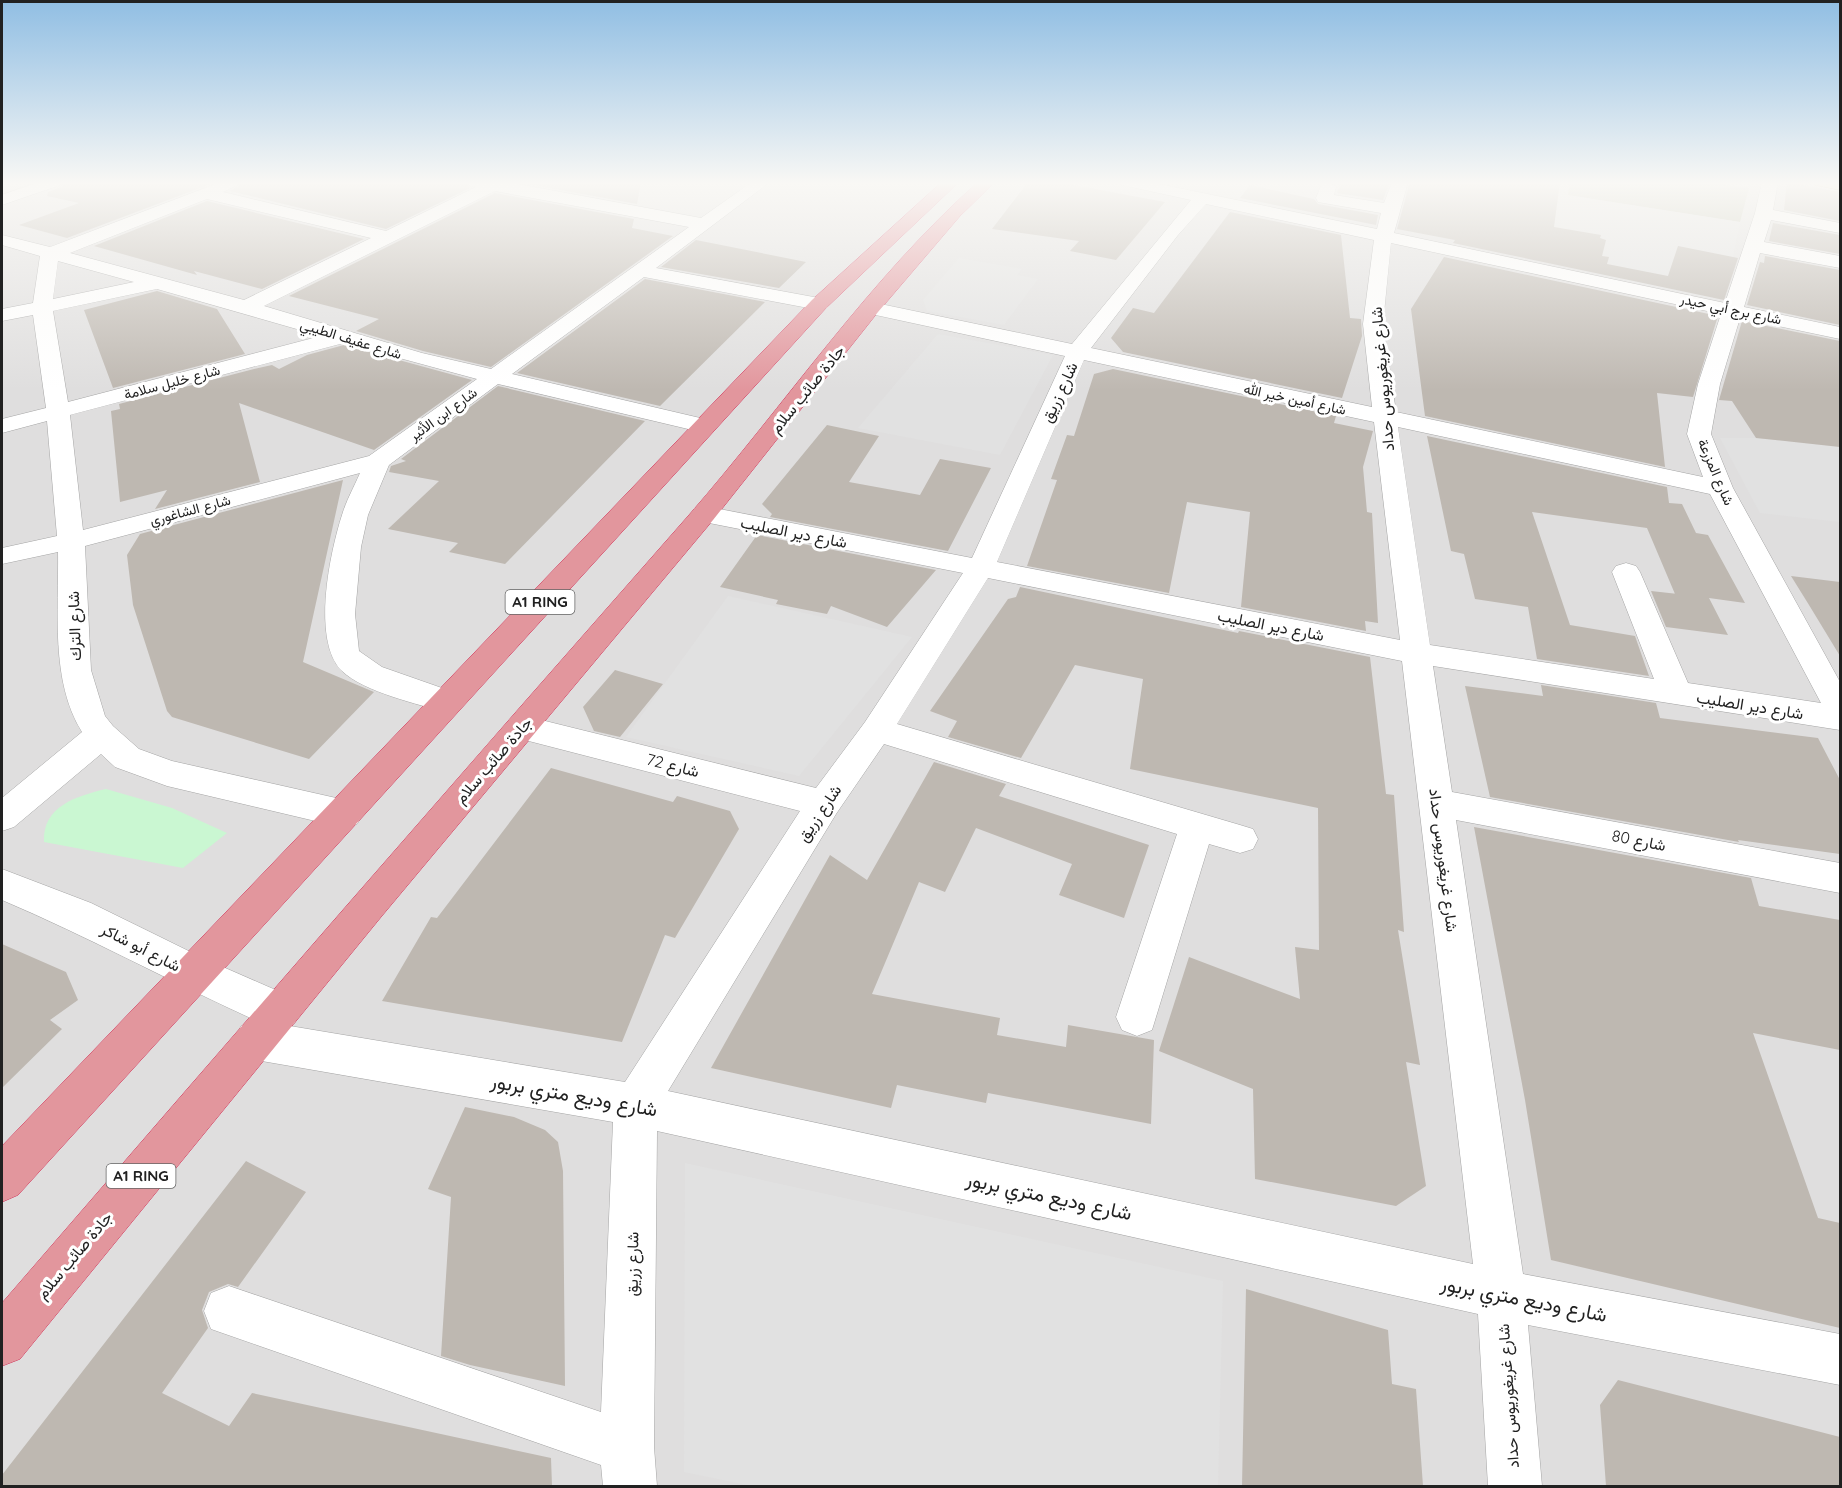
<svg xmlns="http://www.w3.org/2000/svg" width="1842" height="1488" font-family="Quicksand,Vazirmatn,sans-serif">
<style>
.residential{fill:#dfdede}
.construction{fill:#c4c5b4}
.park{fill:#caf7d2}
.parking{fill:#e1e1e1}
.building{fill:#beb8b1}
.lines{fill:none;stroke-linecap:round;stroke-linejoin:round}
.minor-casing{stroke:#a5a5a5;stroke-width:1}
.major-casing{stroke:#94730a;stroke-width:1}
.highway-casing{stroke:#d0345b;stroke-width:1}
.minor{fill:#fff;fill-rule:evenodd}
.major{fill:#f6dca8;fill-rule:evenodd}
.highway{fill:#e2969d;fill-rule:evenodd}
.labels{text-anchor:middle;stroke-width:6;stroke-linejoin:round;paint-order:stroke}
.far-street-label{font-size:14px;fill:#212121;stroke:#fff}
.shield{fill:#fff;stroke:#646464;stroke-width:1.5}
.shield-label{font-size:15px;font-weight:bold;fill:#212121}
.street-label{font-size:16px;fill:#212121;stroke:#fff}
.near-street-label{font-size:20px;fill:#212121;stroke:#fff}
</style>
<rect width="100%" height="100%" fill="#f1efe9"/>
<!-- residential -->
<path class="residential" d="M2 182H1840V1486H2Z"/>
<!-- construction -->
<path class="construction" d="M1570 182H1706L1749 188 1740 222 1568 195Z"/>
<!-- park -->
<path class="park" d="M106 789 172 808 227 833 183 868 44 842C42 806 77 796 106 789Z"/>
<!-- parking -->
<path class="parking" d="M1416 182H1482L1740 222 1733 257 1678 246 1670 271 1716 280 1713 299 1626 281 1627 268 1607 264 1601 256 1605 240 1600 238V235L1410 204Z
M959 258 1022 269 1017 275 1038 279 1004 325 927 311 923 300Z
M938 334 1053 355 1000 455 858 428Z
M1720 438H1756L1840 447V522L1760 513Z
M728 596 912 637 799 776 626 737Z
M685 1163 1223 1281 1218 1486H752L684 1472Z"/>
<!-- building -->
<path class="building" d="M64 182H216L67 238 19 225 79 203 47 196 48 192 61 187Z
M245 182H465L470 188 386 229 230 191Z
M517 182H641L637 204Z
M1028 182 1068 184 1165 202 1116 260 1070 251 1079 241 992 229Z
M1341 182H1390L1383 200 1337 193Z
M1410 182H1560L1554 227 1601 235 1600 238 1606 240 1602 256 1609 257 1607 264 1668 276 1678 246 1738 258 1724 300 1453 243 1455 240 1397 229Z
M1787 182 1840 192V221L1784 210Z
M1250 185 1314 199 1318 204 1378 215 1376 225 1240 198Z
M495 193 634 219 632 228 673 236 491 367 423 351 356 331 379 319 289 296Z
M207 201 364 239 262 289 194 271 197 275 94 246Z
M1230 212 1341 235 1350 318 1361 319 1362 336 1342 398 1123 352 1111 338 1133 308 1154 313Z
M1773 223 1840 235V254L1769 241Z
M696 240 806 262 779 288 661 267Z
M1765 256 1840 270V325L1747 305 1760 262 1764 263Z
M1444 257 1718 316 1693 397 1657 393 1665 467 1425 416 1411 309Z
M645 279 765 302 660 406 517 373Z
M157 291 217 309 245 354 113 388 84 310Z
M1742 321 1840 341V447L1756 438 1732 401 1719 400Z
M344 345 472 380 374 450 239 403 260 482 155 509 167 490 120 502 111 411 120 409 119 404 254 369 272 365 279 369 307 355Z
M1113 369 1336 416 1334 423 1373 431 1363 467 1367 512 1372 513 1378 623 1365 621 1366 631 1241 607 1250 512 1187 502 1169 593 1027 566 1057 480 1051 479 1067 435 1074 436 1094 374Z
M498 386 645 421 505 564 449 552 458 543 388 529 439 481 389 472 391 466 406 461 401 459Z
M827 425 879 436 849 482 920 495 940 459 991 468 948 551 770 517 772 514 762 504Z
M1427 436 1667 487 1669 503 1682 504 1696 533 1708 535 1745 603 1709 598 1728 635 1666 627 1651 591 1696 596 1675 594 1647 528 1532 512 1570 625 1635 636 1649 676 1537 659 1528 607 1475 599 1464 554 1451 551Z
M343 480 303 662 374 692 309 759 172 717 167 711 133 605 127 555 140 534Z
M757 535 936 570 887 627 831 606 827 614 776 604 778 600 720 587Z
M1791 576 1840 582V656L1809 605Z
M1020 587 1238 633 1239 631 1370 657 1386 794 1394 795 1404 932 1398 930 1420 1065 1406 1062 1426 1186 1396 1206 1255 1179 1253 1089 1159 1051 1189 957 1300 999 1295 947 1319 950 1318 808 1130 769 1143 679 1075 665 1021 758 948 737 957 721 930 711 1008 599 1016 597Z
M615 670 663 684 620 737 594 731 583 707Z
M1541 685 1656 703 1660 718 1818 738 1840 780V854L1738 840 1739 842 1490 797 1465 686 1543 696Z
M934 762 1006 784 999 796 1149 845 1124 918 1059 895 1072 864 976 828 945 892 919 882 872 994 1000 1018 997 1035 1066 1047 1068 1025 1154 1040 1151 1124 988 1093 986 1103 897 1085 891 1108 711 1068 830 855 867 880Z
M551 768 673 802 677 796 730 811 739 829 675 938 665 935 622 1042 382 1001 431 917 437 918Z
M1474 827 1751 878 1759 906 1840 920V1050L1753 1033 1818 1218 1840 1223V1328L1551 1260 1525 1100Z
M2 944 66 972 78 1000 50 1020 62 1029 2 1088Z
M465 1107 514 1117 545 1130 558 1142 563 1171 565 1386 470 1365 441 1356 451 1197 428 1189Z
M246 1161 306 1192 238 1287 228 1284 209 1292 202 1310 208 1328 162 1393 229 1426 252 1393 551 1458 552 1486H2V1475Z
M1246 1289 1388 1330 1392 1384 1416 1389 1423 1486H1242Z
M1618 1380 1840 1437V1486H1606L1600 1405Z"/>
<g class="lines">
<!-- minor casing -->
<g class="minor-casing">
<path id="minor" d="M39 182H62L60 185 2 205V195Z
M221 182H243L223 192 386 231 476 187 469 185 467 182H507L701 218 752 182H770L656 268 819 298 826 300 829 304 826 308 819 310 644 277 512 374 713 421 717 426 713 431 705 433 498 384 389 465 368 515 361 547 355 614 359 651 382 667 459 694 464 702 459 710 448 713C418 704 364 692 342 671 311 641 330 552 342 515 346 501 354 487 360 473L85 546 91 670 105 716 113 726 139 749 172 761 345 800 357 804 363 814 357 824 345 828 167 786 115 767 101 754 14 827 2 831V798L82 732C50 681 59 610 58 552L2 564V548L57 536 47 421 2 433V419L46 408 33 315 2 321V309L33 303 40 256 2 245V235L50 247ZM495 191 689 227 491 369 422 353 264 306ZM207 199 371 238 244 300 70 253ZM58 261 134 282 53 299ZM157 289 321 336 68 402 53 311ZM344 343 477 379 369 456 83 530 70 415Z
M1120 182H1149L1377 229 1381 213 1318 202 1316 198 1322 183 1328 182 1336 187 1334 195 1384 203 1392 182H1408L1394 233 1725 303 1755 213 1762 182H1778L1773 210 1840 223V233L1771 220 1764 242 1840 256V268L1760 253 1744 307 1840 327V339L1740 318 1720 384 1711 434 1733 488 1840 682V730L1433 666 1452 792 1840 863V893L1456 820 1523 1274 1840 1334V1385L1528 1325 1542 1486H1488L1478 1314 657 1131 654 1447 657 1486H603L601 1465 211 1329 204 1311 211 1293 229 1286 601 1412 613 1122 256 1060 241 1054 235 1040 241 1026 257 1021C171 982 89 937 2 900V869L91 903 207 960 294 998 300 1011 294 1024 290 1026 625 1082 800 811 521 739 510 735 505 727 510 719 521 715 816 788 865 722 963 573 704 522 695 520 691 514 695 508 704 506 972 558 1065 356 871 314 864 312 861 308 864 304 871 302 1072 344 1191 200 1122 185ZM1206 204 1374 240 1363 324 1372 407 1091 348 1178 235ZM1391 243 1721 314 1698 384 1687 434 1703 477 1396 412 1383 324ZM1084 360 1374 422 1400 640 997 562ZM1398 427 1710 494 1821 703 1688 683 1640 572 1636 566 1626 563 1616 566 1612 572 1654 679 1430 645ZM988 578 1402 661 1473 1264 668 1091 836 814 884 744 1177 834 1116 1017 1122 1030 1137 1036 1152 1030 1209 844 1240 853 1253 849 1258 839 1253 829 1240 825 897 724Z"/>
</g>
<!-- major casing -->
<g class="major-casing">
<path id="major" d="M1813 182H1840V190L1815 185Z"/>
</g>
<!-- highway casing -->
<g class="highway-casing">
<path id="highway" d="M942 182H959L826 308 18 1195 2 1202V1146L812 300Z
M978 182H995L960 216 878 312 713 520 381 917 20 1359 2 1366V1303C230 1039 459 776 689 515 785 405 869 279 978 182Z"/>
</g>
<!-- minor -->
<use href="#minor" class="minor"/>
<!-- major -->
<use href="#major" class="major"/>
<!-- highway -->
<use href="#highway" class="highway"/>
</g>
<!-- sky -->
<linearGradient id="sky" x2="0" y2="1"><stop stop-color="#90bee3"/><stop offset="0.47" stop-color="#f9f8f5"/><stop offset="1" stop-color="#f9f8f5" stop-opacity="0"/></linearGradient>
<rect width="1842" height="390" fill="url(#sky)"/>
<g class="labels">
<!-- far-street labels -->
<g class="far-street-label">
<text transform="translate(1731 309) rotate(12)" y="5">شارع برج أبي حيدر</text>
<text transform="translate(351 339) rotate(17)" y="5">شارع عفيف الطيبي</text>
<text transform="translate(172 382) rotate(-15)" y="5">شارع خليل سلامة</text>
<text transform="translate(1295 399) rotate(12)" y="5">شارع أمين خير الله</text>
<text transform="translate(443 414) rotate(-36)" y="5">شارع ابن الأثير</text>
<text transform="translate(1716 472) rotate(67)" y="5">شارع المزرعة</text>
<text transform="translate(190 510) rotate(-15)" y="5">شارع الشاغوري</text>
</g>
<!-- shield labels -->
<g class="shield">
<rect x="505.5" y="590" width="69" height="24" rx="4.5"/>
<rect x="106.5" y="1164" width="69" height="24" rx="4.5"/>
</g>
<g class="shield-label">
<text x="540" y="607">A1 RING</text>
<text x="141" y="1181">A1 RING</text>
</g>
<!-- street labels -->
<g class="street-label">
<text transform="translate(1382 379) rotate(-95)" y="6">شارع غريغوريوس حداد</text>
<text transform="translate(807 389) rotate(-51)" y="6">جادة صائب سلام</text>
<text transform="translate(1059 392) rotate(-65)" y="6">شارع زريق</text>
<text transform="translate(794 532) rotate(11)" y="6">شارع دير الصليب</text>
<text transform="translate(1271 625) rotate(11)" y="6">شارع دير الصليب</text>
<text transform="translate(74 626) rotate(-92)" y="6">شارع الترك</text>
<text transform="translate(1750 705) rotate(9)" y="6">شارع دير الصليب</text>
<text transform="translate(493 760) rotate(-49)" y="6">جادة صائب سلام</text>
<text transform="translate(673 765) rotate(14)" y="6">شارع 72</text>
<text transform="translate(819 813) rotate(-56)" y="6">شارع زريق</text>
<text transform="translate(1639 840) rotate(11)" y="6">شارع 80</text>
<text transform="translate(1444 860) rotate(83)" y="6">شارع غريغوريوس حداد</text>
<text transform="translate(141 947) rotate(27)" y="6">شارع أبو شاكر</text>
<text transform="translate(74 1255) rotate(-50)" y="6">جادة صائب سلام</text>
<text transform="translate(632 1264) rotate(-89)" y="6">شارع زريق</text>
<text transform="translate(1508 1396) rotate(-94)" y="6">شارع غريغوريوس حداد</text>
</g>
<!-- near-street labels -->
<g class="near-street-label">
<text transform="translate(574 1095) rotate(10)" y="7">شارع وديع متري بربور</text>
<text transform="translate(1049 1196) rotate(12)" y="7">شارع وديع متري بربور</text>
<text transform="translate(1524 1299) rotate(11)" y="7">شارع وديع متري بربور</text>
</g>
</g>
<!-- border -->
<rect width="1842" height="1488" fill="none" stroke="#212121" stroke-width="6"/>
</svg>
